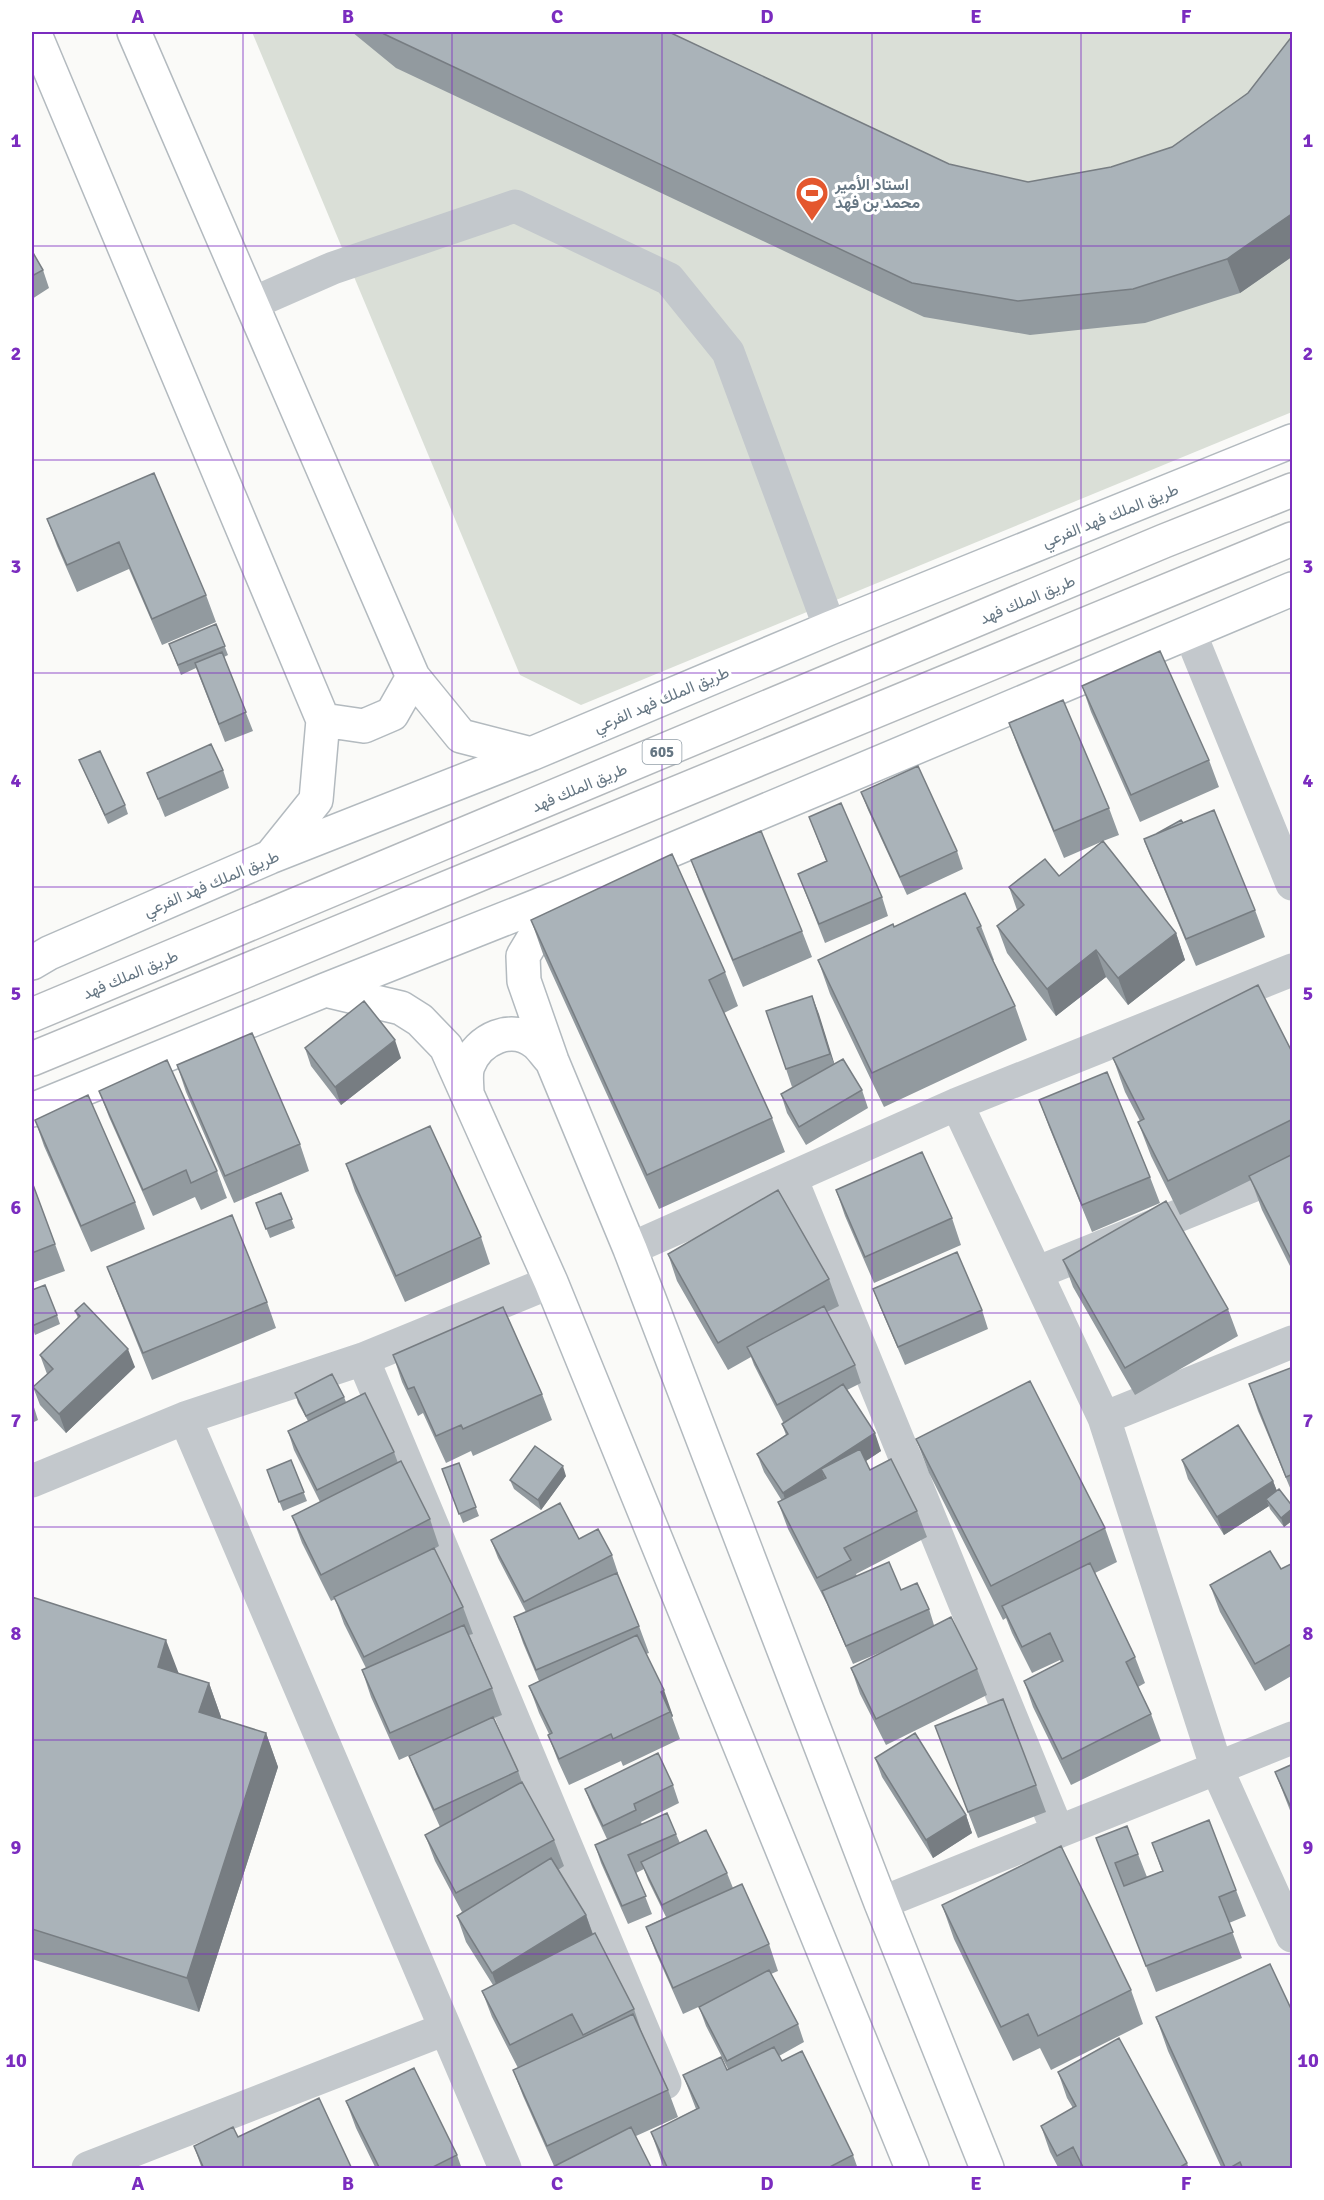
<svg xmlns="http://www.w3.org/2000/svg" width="1324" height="2200" font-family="Signika,Vazirmatn,sans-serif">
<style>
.green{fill:#dadfd7}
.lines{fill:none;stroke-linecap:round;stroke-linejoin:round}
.secondary-casing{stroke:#b3babf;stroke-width:36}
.highway-casing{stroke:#b4b9bd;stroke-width:36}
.street{stroke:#c3c8cc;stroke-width:33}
.secondary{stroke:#fff;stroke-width:33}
.highway{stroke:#fff;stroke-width:33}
.wall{fill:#929a9f}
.shaded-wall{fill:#777d82}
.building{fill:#aab3b9;stroke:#777d82;stroke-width:1.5}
.grid{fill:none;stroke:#7b2cbf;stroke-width:1.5;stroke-opacity:0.55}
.labels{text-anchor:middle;stroke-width:6;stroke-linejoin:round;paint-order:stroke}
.shield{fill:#fff;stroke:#939fa8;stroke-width:1.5}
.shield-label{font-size:15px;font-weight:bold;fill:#657683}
.poi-label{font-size:16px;font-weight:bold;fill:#657683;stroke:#fff;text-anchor:start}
.street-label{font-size:16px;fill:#657683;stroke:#fff}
.neatline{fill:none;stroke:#7b2cbf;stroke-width:2}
.grid-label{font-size:20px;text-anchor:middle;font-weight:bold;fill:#7b2cbf}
</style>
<rect width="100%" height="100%" fill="#fafaf8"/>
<!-- green -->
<path class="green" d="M252 32H1292V412L581 705 520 675Z"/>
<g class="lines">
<!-- secondary casing -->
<g class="secondary-casing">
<path id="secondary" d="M34 32 323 720 364 726 392 714 413 677 134 32
M413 677 461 736 531 754
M271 856 316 800 323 720
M567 894 535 936 523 956 524 981 552 1061 630 1249 881 1903 987 2168
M32 963 49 953 270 857 531 754 830 628 1292 441
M325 990 401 1008 420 1020 446 1047 551 1282 912 2168
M467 1094C467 1085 465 1074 468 1066 478 1039 512 1023 536 1043 542 1048 546 1055 552 1061
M32 1110 325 990 567 894 1292 589"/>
</g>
<!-- highway casing -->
<g class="highway-casing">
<path id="highway" d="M32 1015 1164 541 1292 490
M32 1059 1292 539"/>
</g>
<!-- street -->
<path class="street" d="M251 304 333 268 515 206 669 279 728 352 830 628
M1190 633 1292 884
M957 1104 1104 1418 1217 1769 1292 1936
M791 1178 1058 1832
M630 1249 957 1104 1292 970
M1036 1273 1292 1170
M363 1359 665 2083
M185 1418 505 2168
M1104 1418 1292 1342
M32 1481 185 1418 363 1359 551 1282
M881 1903 1292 1738
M88 2168 445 2029"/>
<!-- secondary -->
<use href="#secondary" class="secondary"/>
<!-- highway -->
<use href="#highway" class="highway"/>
</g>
<!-- wall -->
<path class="wall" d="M352 32H669L949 164 1028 182 1111 167 1172 147 1248 93 1293 35V256L1240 293 1145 323 1030 335 924 317 396 68Z
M32 251 43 270 49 288 32 299Z
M154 473 206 595 216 622 162 645 129 569 77 592 57 546 47 519Z
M216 624 228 655 224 657 253 731 225 742 196 668 181 675 169 644Z
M1082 686 1209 760 1219 787 1140 822 1091 712Z
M1009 723 1109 808 1119 835 1103 841 1176 933 1185 960 1128 1005 1106 977 1056 1016 1007 953 997 926 1017 910 1009 887 1059 876 1101 842 1064 858 1019 750Z
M79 760 125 805 128 814 108 824Z
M223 770 229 788 165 817 147 773Z
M861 792 957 851 963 869 907 895 868 810Z
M809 817 882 897 888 916 825 943 798 874 826 861Z
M1183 823 1255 910 1265 937 1196 966 1144 841Z
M691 860 802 931 812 957 743 987 701 887Z
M531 920 725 972 738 1006 724 1013 772 1118 785 1152 659 1209 543 954Z
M981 926 994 960H993L1015 1006 1027 1040 884 1107 830 994 818 960 894 927Z
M812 996 834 1064 862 1090 868 1108 806 1145 787 1113 781 1094 795 1086 792 1087 786 1069Z
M305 1048 401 1058 341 1105 311 1066Z
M1293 1054V1272L1262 1210 1251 1180 1180 1215 1151 1156 1138 1122 1140 1121 1125 1092 1113 1058Z
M177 1065 300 1144 309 1171 234 1203 186 1092Z
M99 1091 217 1171 227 1198 201 1210 195 1197 153 1216 109 1117Z
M1039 1100 1150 1177 1160 1203 1092 1232 1049 1127Z
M35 1120 135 1202 145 1229 91 1252 44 1146Z
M346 1164 481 1237 490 1264 405 1302 355 1191Z
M32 1182 65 1271 32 1283Z
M836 1190 952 1218 961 1245 874 1283 845 1216Z
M281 1193 295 1228 270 1238 256 1203Z
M668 1254 829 1279 839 1306 827 1312 855 1365 861 1383 847 1390 881 1451 866 1461 870 1470 917 1511 927 1537 856 1574 857 1576 901 1590 929 1609 934 1625 977 1669 987 1695 886 1745 860 1694 851 1668 891 1648 853 1664 827 1604 788 1529 778 1502 782 1501 764 1472 757 1454 786 1435 782 1424 783 1422 754 1365 751 1357 728 1370 677 1281Z
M1063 1260 1228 1309 1238 1336 1135 1395 1073 1287Z
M107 1267 267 1302 276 1328 152 1380 117 1293Z
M873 1289 982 1310 988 1329 905 1365 880 1307Z
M32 1290 57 1315 60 1324 35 1335 32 1326Z
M75 1311 135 1367 66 1433 40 1405 33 1387 47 1374 40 1355 78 1318Z
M393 1355 542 1394 552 1420 473 1456 471 1451 446 1463 423 1413 418 1416 402 1382Z
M1293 1367V1495L1258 1411 1249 1384Z
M295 1393 344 1397 346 1402 394 1452 398 1463 430 1519 439 1546 434 1549 463 1607 473 1634 469 1635 492 1688 502 1715 494 1718 518 1771 522 1782 554 1840 564 1866 558 1870 586 1915 593 1934 634 2009 643 2036 668 2090 678 2117 636 2136 554 2166 523 2096 513 2070 518 2068 492 2017 482 1991 493 1985 466 1942 457 1916 462 1912 435 1861 425 1835 440 1827 416 1774 409 1756 430 1746 399 1760 371 1697 362 1670 366 1668 344 1624 335 1599 331 1601 302 1543 292 1516 320 1502 294 1450 288 1431 308 1421 298 1403Z
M32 1401 38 1420 32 1423Z
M916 1439 1105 1528 1117 1562 1095 1573 1135 1657 1145 1683 1138 1687 1151 1714 1161 1741 1071 1785 1033 1707 1024 1681 1061 1662 1060 1660 1032 1673 1012 1633 1006 1618 1003 1620 929 1473Z
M291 1460 307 1501 283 1511 267 1470Z
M1182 1460 1273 1481 1277 1491 1293 1507V1520L1284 1527 1270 1509 1269 1506 1224 1535 1188 1479Z
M459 1463 479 1516 463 1523 442 1469Z
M566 1476 541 1510 514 1489 510 1480Z
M579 1539 612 1555 618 1573 617 1574 639 1626 649 1653 646 1654 673 1716 672 1717 680 1739 623 1766 621 1761 569 1785 558 1761 548 1735 549 1734 539 1713 529 1686 539 1681 523 1643 514 1617 526 1612 498 1558 491 1540Z
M1293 1563V1675L1265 1691 1220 1612 1210 1585 1281 1569Z
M32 1597 179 1674 209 1683 221 1717 220 1719 266 1733 278 1767 199 2012 32 1959Z
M935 1726 1036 1785 1046 1812 978 1838Z
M875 1758 966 1815 972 1833 933 1858 882 1777Z
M1293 1764V1818L1275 1772Z
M673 1785 679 1803 641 1822 642 1824 676 1834 680 1843 727 1873 733 1888 769 1944 778 1971 771 1974 798 2024 804 2042 779 2056 782 2061 853 2155 858 2169H664L651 2132 696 2109 683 2075 728 2069 706 2026 699 2007 705 2004 683 2014 656 1953 646 1927 666 1917 648 1880 644 1869 636 1873 652 1914 628 1924 601 1863 595 1845 607 1839 592 1807 585 1789Z
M1096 1838 1138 1854 1147 1877 1162 1871 1152 1843 1236 1890 1246 1916 1229 1923 1242 1958 1156 1992Z
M942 1905 1131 1990 1143 2024 1051 2070 1040 2048 1013 2061 954 1939Z
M1156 2017 1293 2169H1222L1168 2051Z
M1058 2072 1187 2163 1189 2169H1059L1050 2152 1041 2126 1073 2108 1067 2098Z
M346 2101 457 2155 462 2169H376L356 2128Z
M238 2137 352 2169H202L194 2146Z"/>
<!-- shaded-wall -->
<path class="shaded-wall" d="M1293 213V256L1240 293 1227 259Z
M1176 933 1185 960 1128 1005 1118 978Z
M1096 950 1106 977 1056 1016 1047 989Z
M812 996 819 1014 837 1072 830 1054Z
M395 1040 401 1058 341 1105 335 1087Z
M128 1349 135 1367 66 1433 59 1414Z
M875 1433 881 1451 828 1486 821 1469 827 1486 789 1511 783 1493Z
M563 1466 566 1476 541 1510 538 1500Z
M1273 1481 1280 1499H1266L1269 1506 1224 1535 1217 1517Z
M1293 1508V1520L1284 1527 1281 1518Z
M166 1640 179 1674 158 1667Z
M209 1683 221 1717 212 1746 199 1712Z
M664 1690 673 1716 672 1717 661 1692Z
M266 1733 278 1767 199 2012 187 1978Z
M966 1815 972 1833 933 1858 926 1840Z
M586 1915 595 1941 502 2000 492 1973Z"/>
<!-- building -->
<path class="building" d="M381 32H669L949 164 1028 182 1111 167 1172 147 1248 93 1293 35V213L1227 259 1133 289 1018 301 912 283 384 34Z
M32 251 43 270 32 276Z
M154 473 206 595 152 619 119 542 67 565 47 519Z
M216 624 225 646 178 665 169 644Z
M1160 651 1209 760 1131 795 1082 686Z
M222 652 246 712 219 724 195 663Z
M1063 700 1109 808 1054 831 1009 723Z
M211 744 223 770 158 799 147 773Z
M100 751 125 805 105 815 79 760Z
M918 766 957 851 900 877 861 792Z
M841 803 882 897 819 924 798 874 827 861 809 817Z
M1214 810 1255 910 1186 939 1144 839Z
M1181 820 1183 823 1156 834Z
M761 831 802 931 733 960 691 860Z
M1103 841 1176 933 1118 978 1096 950 1047 989 997 926 1024 905 1009 887 1045 859 1059 876Z
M672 854 725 972 709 980 772 1118 647 1175 531 920Z
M965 893 981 926 977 928 1015 1006 872 1073 818 960 893 924 894 927Z
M1258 985 1293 1054V1119L1168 1181 1138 1122 1144 1119 1113 1058Z
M812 996 830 1054 786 1069 766 1011Z
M364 1001 395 1040 335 1087 305 1048Z
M252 1033 300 1144 225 1176 177 1065Z
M843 1059 862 1090 799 1127 781 1094Z
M167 1060 217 1171 191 1183 186 1170 143 1190 99 1091Z
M1107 1072 1150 1177 1082 1205 1039 1100Z
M88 1095 135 1202 81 1226 35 1120Z
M430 1126 481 1237 396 1276 346 1164Z
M922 1152 952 1218 865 1257 836 1190Z
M1293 1154V1263L1249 1176Z
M32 1182 55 1244 32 1253Z
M778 1190 829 1279 718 1343 668 1254Z
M281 1193 292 1219 266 1229 256 1203Z
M1166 1201 1228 1309 1125 1368 1063 1260Z
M232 1215 267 1302 143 1353 107 1267Z
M957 1252 982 1310 898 1347 873 1289Z
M45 1285 57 1315 32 1326V1290Z
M84 1303 128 1349 59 1414 33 1387 53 1369 40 1355 80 1316 75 1311Z
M824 1306 855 1365 777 1405 747 1347Z
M503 1307 542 1394 463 1429 461 1425 436 1436 414 1387 408 1389 393 1355Z
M1293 1367V1474L1286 1477 1249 1384Z
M332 1374 344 1397 306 1416 295 1393Z
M1030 1381 1105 1528 991 1586 916 1439Z
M843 1384 875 1433 783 1493 757 1454 788 1434 782 1424Z
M365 1393 394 1452 317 1490 288 1431Z
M1238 1425 1273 1481 1217 1517 1182 1460Z
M535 1446 563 1466 538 1500 510 1480Z
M860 1449 870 1470 891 1459 917 1511 844 1548 851 1560 817 1578 778 1502 826 1478 821 1469Z
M291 1460 304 1492 279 1502 267 1470Z
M401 1461 430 1519 321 1575 292 1516Z
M459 1463 476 1507 459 1514 442 1469Z
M1279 1489 1293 1507V1508L1281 1518 1266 1499Z
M560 1503 579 1539 598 1529 612 1555 524 1602 491 1540Z
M434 1548 463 1607 364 1657 334 1597Z
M1270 1551 1281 1569 1293 1563V1643L1255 1664 1210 1585Z
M889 1562 901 1590 917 1583 929 1609 846 1646 822 1591Z
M1090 1563 1135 1657 1126 1662 1151 1714 1062 1759 1024 1681 1063 1661 1050 1633 1022 1647 1002 1606Z
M617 1573 639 1626 536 1670 514 1617Z
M32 1597 166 1640 158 1667 209 1683 199 1712 266 1733 187 1978 32 1929Z
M951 1617 977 1669 876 1719 851 1668Z
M464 1625 492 1688 390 1733 362 1670Z
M637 1635 664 1690 661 1692 670 1712 613 1739 611 1734 559 1759 548 1735 552 1733 529 1686Z
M1003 1699 1036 1785 968 1812 935 1726Z
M493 1717 518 1771 434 1810 409 1756Z
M915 1733 966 1815 926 1840 875 1758Z
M658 1753 673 1785 634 1804 636 1810 603 1826 585 1789Z
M1293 1764V1812L1275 1772Z
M522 1782 554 1840 456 1893 425 1835Z
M667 1813 676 1834 628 1855 646 1896 622 1906 595 1845Z
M1209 1820 1236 1890 1219 1897 1233 1932 1146 1966 1096 1838 1127 1826 1138 1854 1115 1863 1124 1886 1163 1871 1152 1843Z
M706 1830 727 1873 662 1905 641 1862Z
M1061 1846 1131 1990 1038 2036 1028 2014 1001 2027 942 1905Z
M551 1858 586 1915 492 1973 457 1916Z
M742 1884 769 1944 673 1988 646 1927Z
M595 1933 634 2009 583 2035 572 2014 510 2045 482 1991Z
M1270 1964 1293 2013V2169H1243L1240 2162 1228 2169H1226L1156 2017Z
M769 1970 798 2024 727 2061 699 2007Z
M633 2014 668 2090 547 2146 513 2070Z
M1119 2038 1187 2163 1177 2169H1084L1073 2147 1057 2156 1041 2126 1076 2106 1058 2072Z
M774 2047 782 2061 802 2051 853 2155 826 2169H668L651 2132 699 2108 683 2075 721 2057 727 2070Z
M414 2068 457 2155 429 2169H380L346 2101Z
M319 2098 352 2169H204L194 2146 233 2127 238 2137Z
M631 2127 652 2169H549Z"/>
<!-- grid -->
<path class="grid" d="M243 32V2168M452 32V2168M662 32V2168M872 32V2168M1081 32V2168M32 246H1292M32 460H1292M32 673H1292M32 887H1292M32 1100H1292M32 1313H1292M32 1527H1292M32 1740H1292M32 1954H1292"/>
<!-- icons -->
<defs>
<g id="stadium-pin" transform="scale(1.725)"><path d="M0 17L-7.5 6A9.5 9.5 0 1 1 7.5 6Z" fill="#e4572e" stroke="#fff"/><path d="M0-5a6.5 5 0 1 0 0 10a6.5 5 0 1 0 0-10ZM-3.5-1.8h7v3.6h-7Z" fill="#fff"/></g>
</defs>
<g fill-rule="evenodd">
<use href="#stadium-pin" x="812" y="193"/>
</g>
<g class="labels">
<!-- shield labels -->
<rect class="shield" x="642.5" y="740" width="39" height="24" rx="4.5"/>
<g class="shield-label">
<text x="662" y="757">605</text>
</g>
<!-- poi labels -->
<g class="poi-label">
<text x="835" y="190">استاد الأمير<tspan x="835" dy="18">محمد بن فهد</tspan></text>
</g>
<!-- street labels -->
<g class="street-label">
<text transform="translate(1110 515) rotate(-22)" y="6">طريق الملك فهد الفرعي</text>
<text transform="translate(1027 599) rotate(-23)" y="6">طريق الملك فهد</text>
<text transform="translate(661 699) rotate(-23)" y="6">طريق الملك فهد الفرعي</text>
<text transform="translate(579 787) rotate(-23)" y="6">طريق الملك فهد</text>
<text transform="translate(211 883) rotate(-23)" y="6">طريق الملك فهد الفرعي</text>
<text transform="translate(130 974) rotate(-23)" y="6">طريق الملك فهد</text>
</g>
</g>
<!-- border -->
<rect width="1324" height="2200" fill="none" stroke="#ffffff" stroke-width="66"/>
<rect x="33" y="33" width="1258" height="2134" class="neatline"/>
<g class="grid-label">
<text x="138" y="23">A</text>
<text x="348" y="23">B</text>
<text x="557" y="23">C</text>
<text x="767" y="23">D</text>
<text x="976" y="23">E</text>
<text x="1186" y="23">F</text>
<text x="16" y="147">1</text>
<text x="1308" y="147">1</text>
<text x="16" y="360">2</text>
<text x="1308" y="360">2</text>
<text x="16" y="573">3</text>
<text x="1308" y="573">3</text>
<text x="16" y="787">4</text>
<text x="1308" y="787">4</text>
<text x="16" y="1000">5</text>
<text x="1308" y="1000">5</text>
<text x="16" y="1214">6</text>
<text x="1308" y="1214">6</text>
<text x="16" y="1427">7</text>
<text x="1308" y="1427">7</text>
<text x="16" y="1640">8</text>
<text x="1308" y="1640">8</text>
<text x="16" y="1854">9</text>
<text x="1308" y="1854">9</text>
<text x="16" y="2067">10</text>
<text x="1308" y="2067">10</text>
<text x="138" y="2190">A</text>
<text x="348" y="2190">B</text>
<text x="557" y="2190">C</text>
<text x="767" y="2190">D</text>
<text x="976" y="2190">E</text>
<text x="1186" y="2190">F</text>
</g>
</svg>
